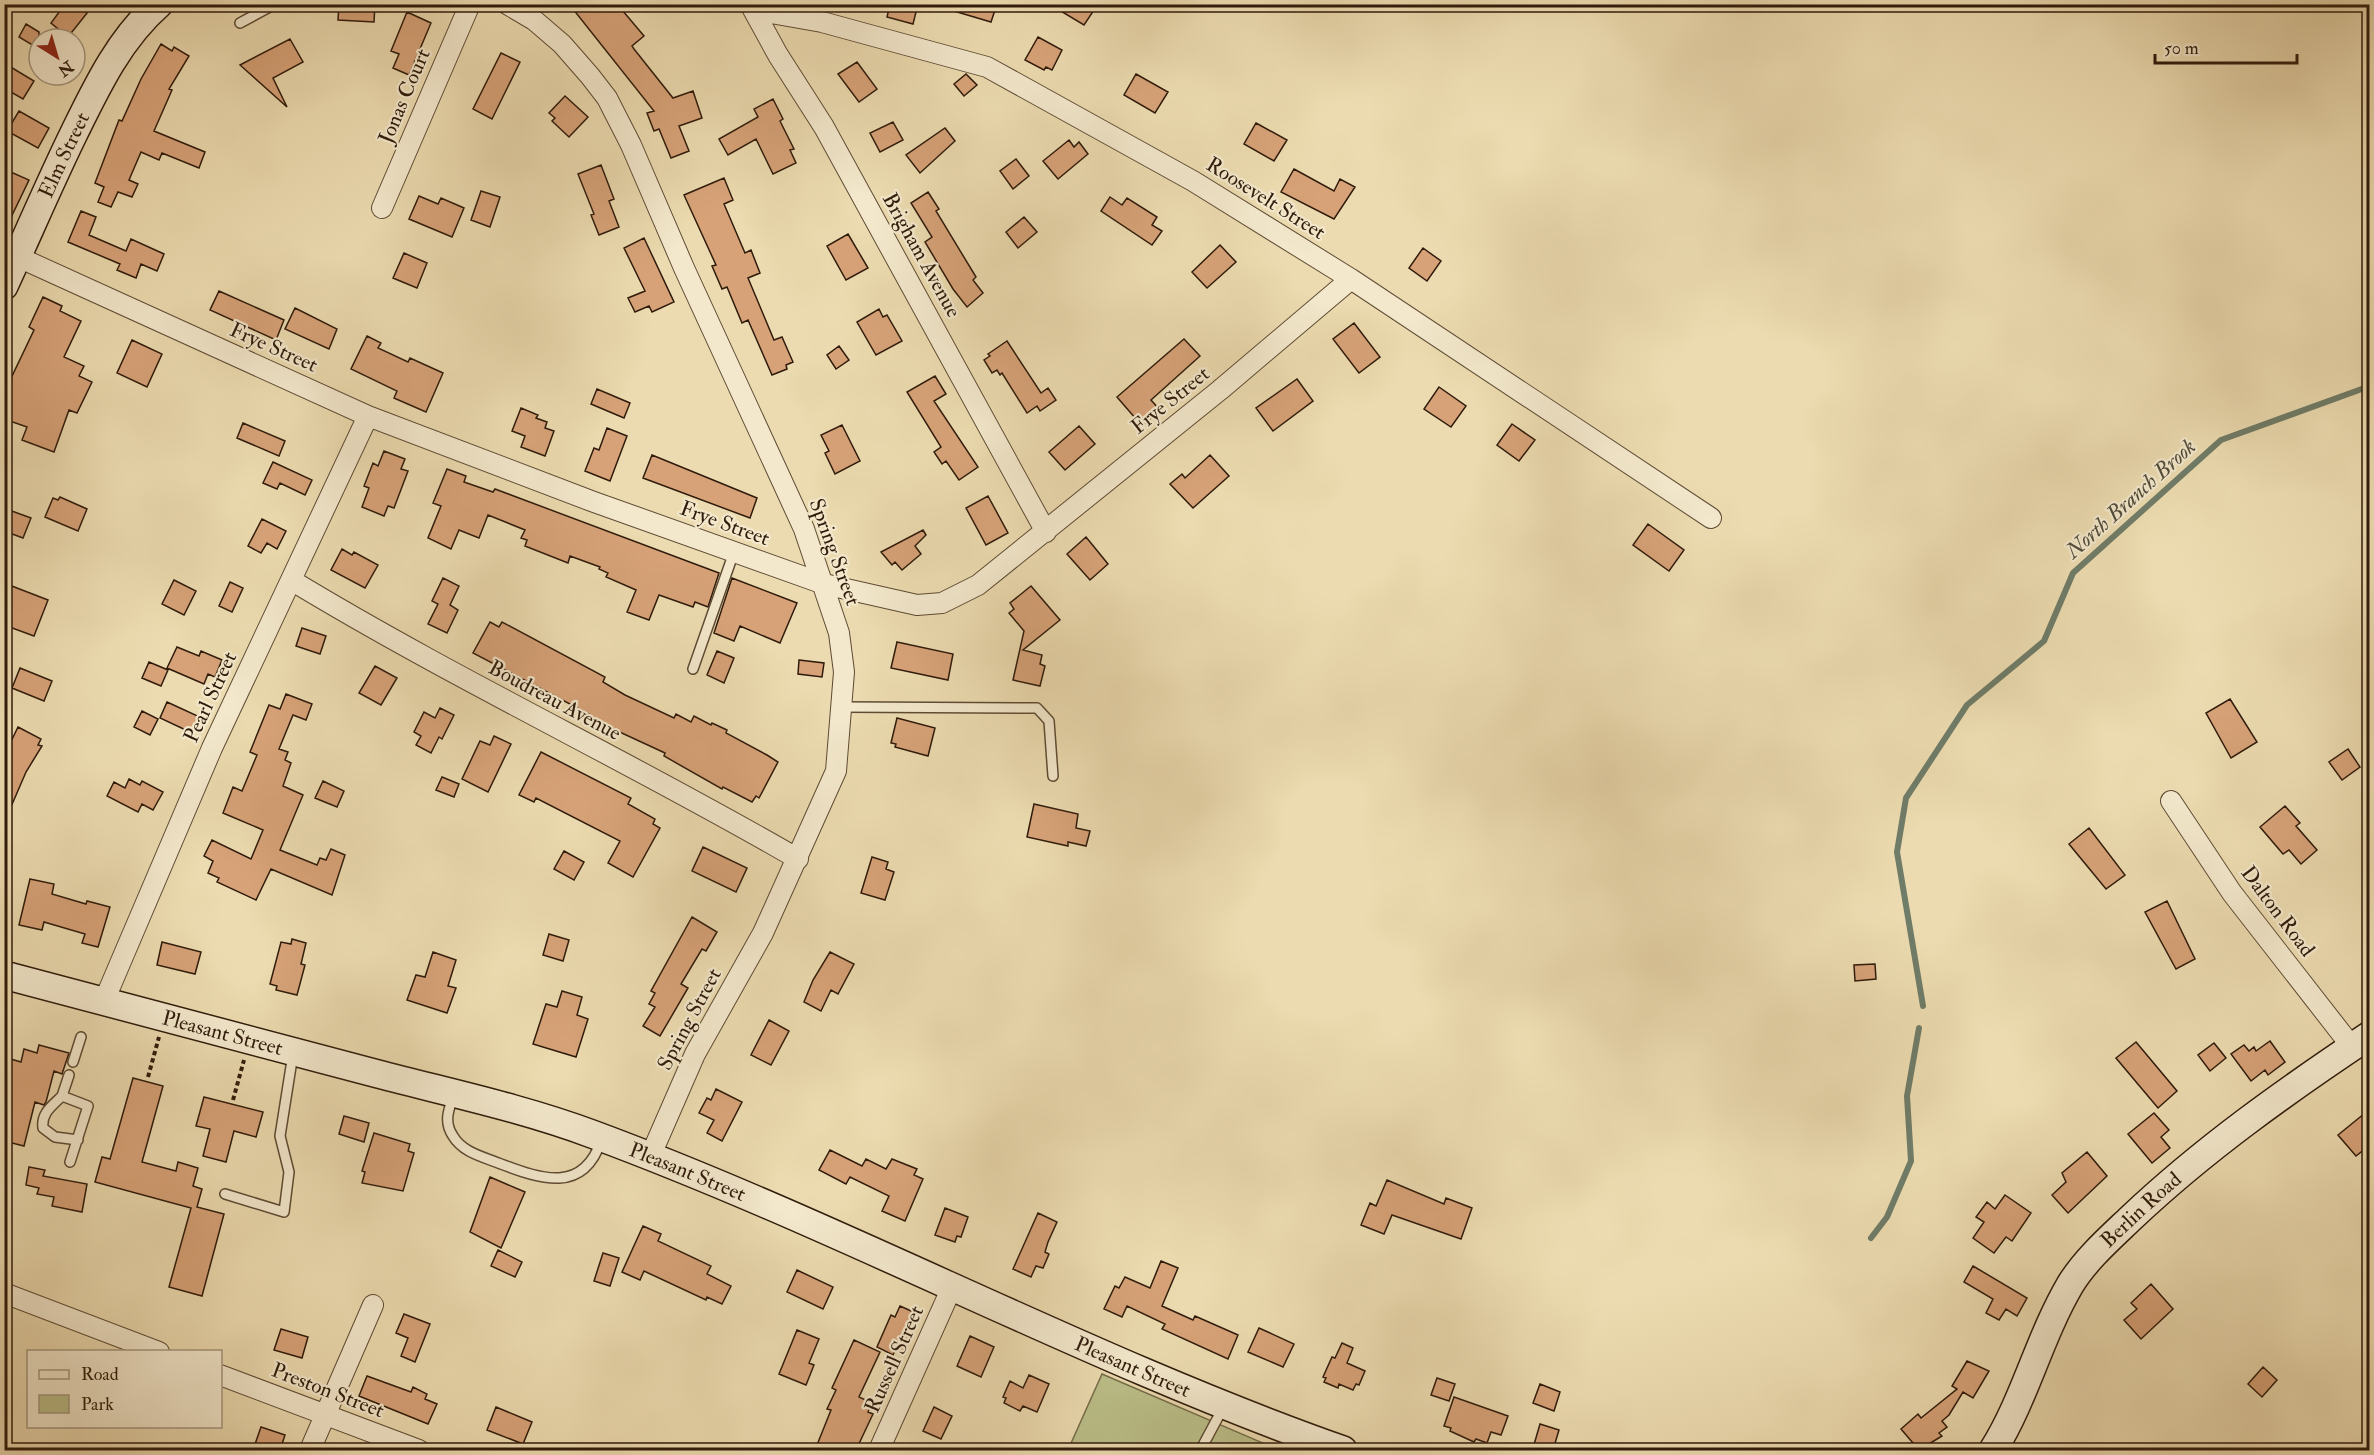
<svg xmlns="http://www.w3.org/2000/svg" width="2374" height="1455" font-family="'IM FELL Double Pica',serif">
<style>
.green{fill:#bbbf89;stroke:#756d4a;stroke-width:1.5}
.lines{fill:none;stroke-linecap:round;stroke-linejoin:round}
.stream{stroke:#6f7c68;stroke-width:6}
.building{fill:#d7a278;stroke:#2f1b0b;stroke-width:1.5}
.lane-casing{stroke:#5e4b34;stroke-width:12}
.street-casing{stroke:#5e4b34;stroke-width:22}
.secondary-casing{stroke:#2f1b0b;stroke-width:30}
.path{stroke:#2f1b0b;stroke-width:4;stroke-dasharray:4.5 3;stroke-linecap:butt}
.lane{stroke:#f3e8cc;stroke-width:9}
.street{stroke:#f3e8cc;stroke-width:20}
.secondary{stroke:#f3e8cc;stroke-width:27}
.labels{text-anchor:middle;stroke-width:4.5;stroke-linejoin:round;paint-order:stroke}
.street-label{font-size:21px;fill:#2f1b0b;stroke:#f3e8cc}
.water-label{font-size:22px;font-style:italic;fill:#4f4b3a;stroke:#f3e8cc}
</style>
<rect width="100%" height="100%" fill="#ecdbb0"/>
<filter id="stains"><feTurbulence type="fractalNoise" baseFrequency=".00333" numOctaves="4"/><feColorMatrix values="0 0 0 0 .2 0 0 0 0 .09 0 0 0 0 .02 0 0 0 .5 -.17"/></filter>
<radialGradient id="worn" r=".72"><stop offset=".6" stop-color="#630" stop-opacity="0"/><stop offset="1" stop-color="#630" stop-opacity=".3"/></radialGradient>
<!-- green -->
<path class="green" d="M1102 1374 1279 1450H1068Z"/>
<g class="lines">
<!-- stream -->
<path class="stream" d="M1923 1006 1897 852 1906 798 1967 705 2044 641 2073 573 2221 440 2370 386
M1871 1238 1887 1217 1911 1161 1907 1096 1919 1028"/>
</g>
<!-- building -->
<path class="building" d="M65 4H76L87 13 68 37 51 23Z
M339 4H375L374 22 338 20Z
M569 4H617L644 36 632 46 634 49 673 98 693 91 702 118 679 126 689 151 671 158 659 129 654 131 647 113 654 111Z
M890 4H918L913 24 887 17Z
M948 4H997L991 22 947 9Z
M1049 4H1084L1094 10 1084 25Z
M407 12 431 23 409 75 393 68 399 54 391 51Z
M26 24 39 32V49L19 37Z
M1038 37 1062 50 1052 70 1046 67 1044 70 1025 60Z
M290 39 303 62 273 78 287 107 240 65Z
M161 44 172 51 174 47 189 56 169 89 172 90 154 131 205 152 199 168 162 153 159 160 141 152 129 180 138 184 132 197 118 192 111 207 98 202 104 187 95 183 119 120 122 121 141 79Z
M501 53 520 62 492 119 473 109Z
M857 62 877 89 859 102 838 74Z
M4 63 34 81 23 99 4 88Z
M966 74 977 85 964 96 954 84Z
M1136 74 1168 92 1155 113 1124 95Z
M565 96 588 117 569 137 552 121 555 118 549 113Z
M773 99 783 119 780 121 794 149 790 150 796 163 773 174 756 139 728 155 719 139 758 117 754 109Z
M19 111 49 128 38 148 7 131Z
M893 122 903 140 880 152 870 133Z
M1256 123 1287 140 1274 161 1244 144Z
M945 128 955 141 920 173 906 155Z
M1069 140 1074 147 1079 142 1088 154 1058 179 1043 161Z
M1016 159 1029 176 1013 189 1000 171Z
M601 165 614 199 609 201 619 227 599 235 591 215 594 214 578 174Z
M4 169 29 180 4 232Z
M1294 169 1334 191 1340 179 1355 187 1334 219 1281 192Z
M724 178 733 200 724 204 745 253 751 250 760 273 748 278 774 340 782 337 793 362 786 365 787 369 772 375 748 320 742 323 727 287 722 289 712 266 716 265 684 195Z
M481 191 500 197 490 227 471 220Z
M928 192 939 209 936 211 976 277 973 280 983 293 967 307 953 289 925 242 932 237 911 203Z
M419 196 438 204 441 198 464 208 452 237 409 219Z
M1110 197 1122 205 1127 198 1157 217 1152 225 1162 231 1152 245 1101 211Z
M81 211 96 217 89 235 126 251 131 239 164 254 157 271 141 264 136 278 117 270 120 264 68 242Z
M1024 217 1037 232 1018 248 1006 232Z
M848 234 868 268 846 280 827 246Z
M644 238 674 302 652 312 649 306 635 312 628 298 645 291 624 248Z
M1220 245 1236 262 1207 288 1192 272Z
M1423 248 1441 261 1427 281 1409 268Z
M404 253 427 263 417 288 393 278Z
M219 291 284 320 276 340 210 310Z
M43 297 62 306 60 311 81 321 64 357 84 366 79 376 92 382 77 413 69 410 54 452 22 440 27 427 4 419V393L34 330 29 327Z
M295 308 337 329 329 349 285 329Z
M879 309 883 317 887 315 902 341 876 355 857 322Z
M1354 323 1380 357 1359 373 1333 339Z
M367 336 381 343 378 348 408 362 410 358 443 373 426 412 394 398 397 391 351 369Z
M1184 339 1200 356 1151 400 1160 410 1142 426 1117 397Z
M132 340 162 354 147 387 117 373Z
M1007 341 1041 393 1048 388 1056 400 1040 411 1037 406 1027 413 1002 373 1000 375 997 370 992 373 984 360 990 356 988 354Z
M839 346 849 360 836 369 827 355Z
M935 376 946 394 934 401 978 467 959 480 946 461 942 464 934 452 941 447 907 392Z
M1297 379 1313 401 1273 431 1256 408Z
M1439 387 1466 406 1451 427 1424 409Z
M597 389 630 403 624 418 591 404Z
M521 408 538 415 536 418 547 422 545 428 554 431 545 456 521 447 525 436 512 431Z
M243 423 285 441 279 456 237 438Z
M1512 424 1535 440 1519 461 1497 445Z
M842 425 860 461 835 474 825 453 829 451 821 435Z
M1079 426 1095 444 1065 470 1049 452Z
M607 428 627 436 610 481 585 471 594 448 599 450Z
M384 451 405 459 401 469 408 471 394 508 388 506 384 516 362 507 369 488 364 486 373 463 378 466Z
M652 455 757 498 750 518 643 478Z
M1210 455 1229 476 1193 508 1170 484 1182 474 1185 478Z
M273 462 312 480 305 495 280 483 277 489 263 483Z
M447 469 466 476 464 482 493 492 495 489 719 573 708 607 695 602 693 607 659 595 649 620 627 612 636 590 606 577 608 573 599 569 600 567 570 556 568 563 525 546 527 540 521 538 525 530 488 515 479 538 459 530 451 549 428 538 441 506 433 503Z
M988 496 1008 533 986 545 966 508Z
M60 497 87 509 78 531 45 517 53 498 58 500Z
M9 510 31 518 23 538 4 531Z
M262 519 286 531 277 549 267 543 261 553 248 546Z
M1648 524 1684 550 1669 571 1633 545Z
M923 530 926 535 915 546 921 554 902 570 895 562 892 565 881 552Z
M1086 537 1108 564 1090 580 1067 554Z
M342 549 352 555 354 552 378 565 365 588 331 570Z
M443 578 459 586 450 605 458 610 447 633 428 624 438 604 432 601Z
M732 578 797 603 780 643 740 626 734 641 714 633Z
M174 580 196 591 184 615 162 604Z
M230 582 243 588 232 612 219 606Z
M4 583 48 600 34 636 4 625Z
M1031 586 1060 620 1023 650 1042 655 1040 664 1045 666 1040 686 1013 680 1024 631 1009 613 1014 609 1010 603Z
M490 622 499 627 502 622 605 677 603 682 625 695 674 718 676 714 691 722 694 716 711 725 712 723 727 730 726 733 767 755 778 762 759 798 756 796 752 802 723 787 722 789 664 756 665 753 587 717 589 714 473 653Z
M302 628 326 636 320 654 296 646Z
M897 642 953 654 948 680 891 668Z
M177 647 199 656 201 651 222 660 215 677 208 674 204 684 167 668Z
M717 651 734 658 724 683 707 675Z
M799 660 824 663 822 677 798 674Z
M149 662 168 670 161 686 142 678Z
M375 666 397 678 381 705 359 693Z
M20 668 52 681 44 701 12 688Z
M286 694 312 704 306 720 293 715 279 749 288 752 285 760 291 763 283 786 303 795 280 850 317 865 320 858 326 860 331 849 345 855 332 895 271 869 256 900 217 882 219 878 208 873 213 861 204 856 212 840 251 859 263 830 223 813 233 787 242 791 257 755 250 752 269 705 280 709Z
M2230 699 2257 742 2231 758 2206 713Z
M167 702 202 718 196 731 192 729 190 732 160 718Z
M440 708 454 715 442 739 439 737 431 753 416 745 421 736 414 732 424 712 435 718Z
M142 711 158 719 150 735 134 727Z
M897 718 935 728 928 756 895 747 896 744 891 743Z
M18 727 41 739 38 745 42 746 26 772 4 823V756Z
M494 736 511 744 488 792 462 779 480 741 490 745Z
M2348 749 2360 767 2342 780 2329 762Z
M541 752 631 798 628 804 655 819 653 824 660 828 633 877 608 863 620 841 536 798 534 802 519 795Z
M442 777 459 784 454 797 436 790Z
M129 779 140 785 142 781 163 792 153 810 142 804 138 812 107 796 114 782 125 788Z
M323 781 344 791 337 807 315 798Z
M1034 804 1078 814 1076 828 1090 831 1086 846 1068 842V846L1027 837Z
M2285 806 2300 823 2296 826 2317 850 2301 864 2289 850 2283 854 2260 827Z
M2089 828 2125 875 2106 889 2069 844Z
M703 847 747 868 736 892 692 871Z
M564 851 584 862 574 880 554 869Z
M872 857 888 862 886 869 894 872 885 900 861 893Z
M30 879 54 884 52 894 86 904 87 901 110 907 98 947 82 943 85 934 44 922 42 930 19 925Z
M2167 901 2195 959 2176 969 2145 912Z
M692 917 717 932 706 951 702 949 681 984 688 988 660 1036 643 1026 655 1007 649 1004 655 993 651 991Z
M549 934 569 940 563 961 543 955Z
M292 939 306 943 301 964 305 965 297 995 276 990 277 986 270 984 281 942 291 944Z
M162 942 201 952 195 974 157 965Z
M433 952 456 960 448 986 456 988 447 1013 407 1000 416 975 425 977Z
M830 952 854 964 838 994 831 990 821 1011 804 1002 813 980Z
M1875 964 1876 979 1855 981 1854 965Z
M562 991 582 997 577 1015 588 1019 576 1057 533 1044 546 1004 557 1007Z
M769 1020 789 1031 771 1065 751 1055Z
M2270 1041 2285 1062 2268 1075 2265 1070 2251 1081 2231 1054 2244 1045 2249 1051 2254 1047 2256 1051Z
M2136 1042 2177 1091 2158 1108 2116 1058Z
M2214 1043 2226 1058 2210 1071 2198 1055Z
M39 1045 69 1053 62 1074 54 1071 46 1102 44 1105 35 1102 24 1146 4 1141V1057L21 1062 24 1049 37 1053Z
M133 1078 163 1086 142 1162 176 1171 178 1162 198 1168 193 1186 202 1189 197 1207 224 1214 202 1296 169 1287 191 1208 95 1182 102 1157 110 1159Z
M716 1089 742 1102 722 1141 707 1133 714 1120 699 1113 707 1098 711 1100Z
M204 1097 263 1112 256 1137 234 1131 226 1162 203 1156 210 1129 196 1126Z
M2370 1109V1145L2356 1156 2338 1135Z
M2154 1113 2169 1130 2161 1137 2170 1148 2152 1163 2128 1134Z
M344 1116 369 1123 364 1142 339 1134Z
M374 1133 410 1144 408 1151 414 1153 403 1191 362 1183 365 1172 362 1171Z
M830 1150 862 1166 866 1159 886 1169 892 1159 917 1169 914 1175 923 1179 905 1221 882 1211 889 1196 850 1177 846 1184 819 1170Z
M2087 1152 2107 1176 2068 1213 2052 1195 2066 1182 2062 1173Z
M29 1167 45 1170 43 1176 87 1184 82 1212 52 1206 54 1197 37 1194 39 1188 26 1185Z
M490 1177 525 1192 501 1248 470 1232Z
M1387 1180 1444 1204 1446 1198 1472 1208 1461 1239 1392 1215 1384 1234 1361 1225 1370 1203 1376 1206Z
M2005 1195 2031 1213 2012 1241 2006 1237 1994 1253 1973 1238 1984 1222 1976 1217 1987 1202 1995 1209Z
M945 1208 968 1217 961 1237 957 1236 955 1242 935 1235Z
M1038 1213 1057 1222 1048 1242 1045 1252 1049 1254 1043 1268 1036 1266 1031 1277 1013 1269Z
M643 1226 661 1234 658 1241 711 1266 707 1274 731 1286 722 1304 707 1297 706 1300 644 1271 640 1280 622 1272Z
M498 1250 522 1262 515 1277 491 1266Z
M603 1253 619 1258 610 1286 594 1281Z
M1161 1261 1178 1268 1162 1306 1193 1320 1195 1316 1238 1335 1228 1359 1162 1329 1165 1324 1127 1306 1122 1317 1104 1309 1115 1286 1119 1288 1125 1277 1150 1288Z
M1973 1266 2027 1298 2017 1316 2006 1309 1999 1320 1986 1313 1993 1299 1964 1282Z
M797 1270 833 1287 823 1309 787 1292Z
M2151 1284 2173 1309 2141 1339 2124 1320 2137 1309 2131 1303Z
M900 1306 920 1315 904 1352 896 1348 893 1355 877 1347 891 1315 895 1317Z
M404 1314 430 1324 415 1362 401 1356 408 1338 396 1333Z
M1259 1328 1294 1344 1283 1367 1248 1352Z
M281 1329 308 1337 302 1358 274 1350Z
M797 1330 819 1339 809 1363 814 1365 806 1385 779 1374Z
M970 1336 994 1347 981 1377 957 1366Z
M854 1340 880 1352 859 1397 872 1403 868 1412 873 1414 856 1450H815L831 1410 827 1409 836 1390 832 1388Z
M1342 1343 1353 1348 1347 1363 1365 1371 1359 1385 1356 1384 1353 1390 1339 1384 1338 1388 1324 1382 1326 1378 1323 1377 1332 1357 1335 1358Z
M1967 1361 1989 1371 1973 1398 1963 1392 1949 1415 1942 1421 1947 1427 1939 1433 1942 1436 1919 1450 1901 1429 1918 1414 1921 1418 1957 1389 1952 1386Z
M2263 1367 2277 1380 2262 1397 2248 1384Z
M1029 1375 1049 1384 1037 1412 1023 1406 1020 1411 1004 1403 1006 1398 1003 1397 1010 1381 1023 1388Z
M367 1376 411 1392 413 1387 427 1394 425 1399 437 1404 428 1424 359 1396Z
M1437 1378 1455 1384 1449 1401 1431 1395Z
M1540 1384 1560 1392 1554 1411 1533 1403Z
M1454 1397 1508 1416 1501 1435 1491 1432 1487 1443 1476 1439 1474 1442 1450 1431 1451 1428 1444 1426Z
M496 1407 532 1422 523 1444 487 1430Z
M934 1407 952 1416 941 1439 923 1431Z
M1540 1424 1559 1430 1553 1450 1533 1448Z
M261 1427 285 1435 280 1450H253Z"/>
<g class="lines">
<!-- lane casing -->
<g class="lane-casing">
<path id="lane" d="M240 23 275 4
M693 669 734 552
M843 707 1037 708 1049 721 1053 776
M73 1062 81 1037
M69 1075 62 1096 88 1106 70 1162
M62 1096C52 1106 41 1113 43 1128L55 1137 78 1140
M453 1097C448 1111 444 1123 453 1136 463 1153 484 1157 501 1164 541 1179 583 1194 601 1141
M225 1194 284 1212 289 1172 280 1136 293 1054
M1201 1449 1223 1408"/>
</g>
<!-- street casing -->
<g class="street-casing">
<path id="street" d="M507 4 534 20 562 44 590 76 607 98 631 145 684 268 804 529 839 633 844 672 836 771 763 933 695 1054 650 1157
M750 4 778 55 824 127 1046 532
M754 10 822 22 987 67 1193 181 1351 279 1711 518
M382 208 470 4
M18 257 368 416 594 502 824 584 917 605 942 603 978 585 1220 390 1351 279
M291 580C456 680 631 762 798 859
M2171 801 2232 893 2352 1047
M104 1001 212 748 368 416
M4 1293 159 1352
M220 1375 419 1450
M310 1450 373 1305
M879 1450 952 1287"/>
</g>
<!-- secondary casing -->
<g class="secondary-casing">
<g id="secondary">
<path id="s1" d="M4 286C28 234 50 182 75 131 97 86 120 38 159 4"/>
<path id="s2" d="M4 975C129 1008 254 1041 378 1074 450 1093 522 1108 592 1134 846 1228 1087 1360 1343 1450"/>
<path id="s3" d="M1993 1450C2025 1399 2039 1338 2070 1285 2085 1260 2109 1239 2131 1218 2204 1149 2286 1091 2370 1035"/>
</g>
</g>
<!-- path -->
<path class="path" d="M148 1077 159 1037
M233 1100 244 1060"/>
<!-- lane -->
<use href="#lane" class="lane"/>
<!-- street -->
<use href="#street" class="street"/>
<!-- secondary -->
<use href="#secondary" class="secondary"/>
</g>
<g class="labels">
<!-- street labels -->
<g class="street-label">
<text transform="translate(404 96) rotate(-67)" y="7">Jonas Court</text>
<text dy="7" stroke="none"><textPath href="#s1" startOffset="144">Elm Street</textPath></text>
<text transform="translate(1266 198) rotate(32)" y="7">Roosevelt Street</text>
<text transform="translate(922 255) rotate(61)" y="7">Brigham Avenue</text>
<text transform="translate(274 347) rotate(24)" y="7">Frye Street</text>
<text transform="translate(1170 400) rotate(-39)" y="7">Frye Street</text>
<text transform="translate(725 523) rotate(20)" y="7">Frye Street</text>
<text transform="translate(835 552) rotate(70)" y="7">Spring Street</text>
<text transform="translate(210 697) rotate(-65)" y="7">Pearl Street</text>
<text transform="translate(555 700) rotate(28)" y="7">Boudreau Avenue</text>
<text transform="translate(2278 911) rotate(53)" y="7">Dalton Road</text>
<text transform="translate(689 1019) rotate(-62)" y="7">Spring Street</text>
<text dy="7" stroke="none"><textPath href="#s2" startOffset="226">Pleasant Street</textPath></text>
<text dy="7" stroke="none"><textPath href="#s2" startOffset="712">Pleasant Street</textPath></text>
<text dy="7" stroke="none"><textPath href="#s3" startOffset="286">Berlin Road</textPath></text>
<text transform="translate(894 1359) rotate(-66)" y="7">Russell Street</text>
<text dy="7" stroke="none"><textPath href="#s2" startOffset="1198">Pleasant Street</textPath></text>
<text transform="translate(328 1390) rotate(21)" y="7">Preston Street</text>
</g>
<!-- water labels -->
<g class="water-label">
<text transform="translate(2130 498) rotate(-42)" y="8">North Branch Brook</text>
</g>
</g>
<!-- margin -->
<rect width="2374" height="1455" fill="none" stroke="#ecdbb0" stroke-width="24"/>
<rect x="6" y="6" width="2362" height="1443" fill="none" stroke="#2f1b0b" stroke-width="3"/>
<rect x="12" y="12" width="2350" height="1431" fill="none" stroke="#2f1b0b" stroke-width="1.5"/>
<!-- legend -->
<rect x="27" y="1350" width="195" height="78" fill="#f3e8cc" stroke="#a5967f" stroke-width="1.5"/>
<rect x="39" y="1370" width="30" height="9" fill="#f3e8cc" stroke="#a5967f" stroke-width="1.5"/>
<text x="81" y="1380" font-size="18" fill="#2f1b0b">Road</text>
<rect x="39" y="1395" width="30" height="18" fill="#bbbf89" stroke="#a5967f" stroke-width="1.5"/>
<text x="81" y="1410" font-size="18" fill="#2f1b0b">Park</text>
<!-- north arrow -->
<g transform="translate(57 57) rotate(143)"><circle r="28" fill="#f3e8cc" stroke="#a5967f" stroke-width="1.5"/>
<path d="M0-4.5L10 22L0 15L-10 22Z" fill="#8f2418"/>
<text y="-9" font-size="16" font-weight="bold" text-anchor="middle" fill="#2f1b0b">N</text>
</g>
<!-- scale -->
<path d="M2155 54v9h142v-9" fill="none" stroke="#2f1b0b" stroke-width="3"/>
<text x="2164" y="54" font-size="18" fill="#2f1b0b" stroke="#f3e8cc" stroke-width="4.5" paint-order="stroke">50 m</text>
<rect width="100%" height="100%" filter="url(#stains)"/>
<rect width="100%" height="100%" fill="url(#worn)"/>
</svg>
